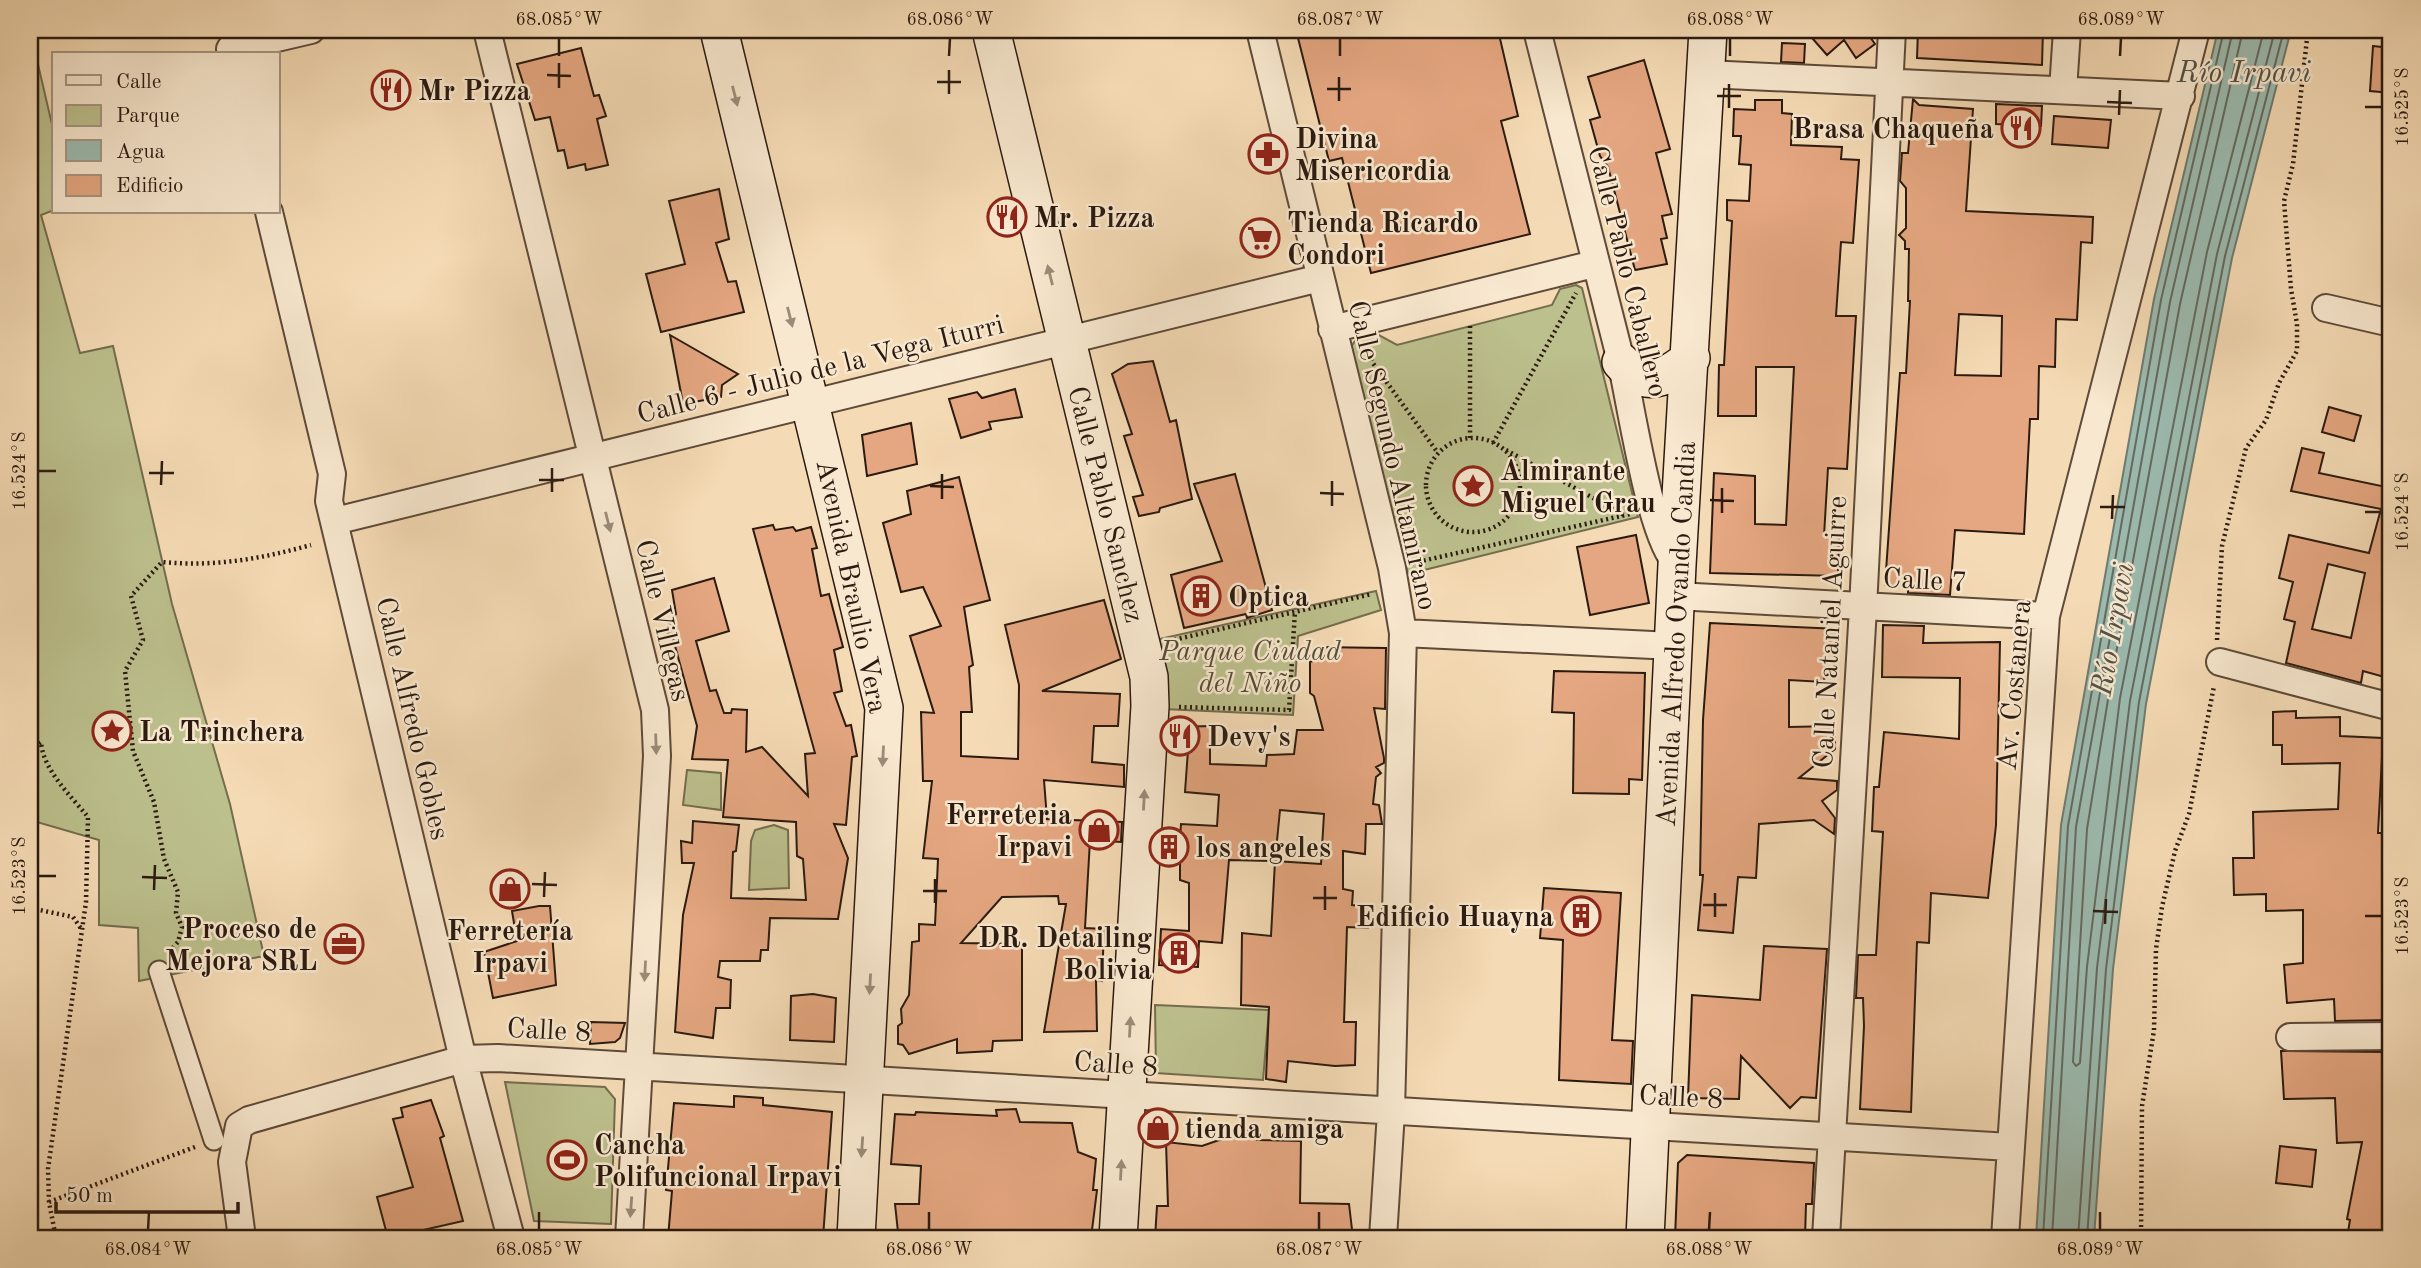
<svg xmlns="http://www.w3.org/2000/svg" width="2421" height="1268" font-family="'Old Standard TT',serif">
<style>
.green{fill:#bcc08d;stroke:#746d4e;stroke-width:2}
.water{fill:#9cbbb0;stroke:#6f7b70;stroke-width:2}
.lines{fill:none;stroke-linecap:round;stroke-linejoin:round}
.shore{stroke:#646a60;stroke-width:2}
.building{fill:#e5a781;stroke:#2b1a10;stroke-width:2;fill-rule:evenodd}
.pedestrian-casing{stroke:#5e4a39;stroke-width:23}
.minor-casing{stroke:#5e4a39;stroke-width:30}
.secondary-casing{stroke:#2b1a10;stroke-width:40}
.path{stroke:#2b1a10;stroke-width:4.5;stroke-dasharray:2 3.5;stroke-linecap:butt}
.pedestrian{stroke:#f8e8cf;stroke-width:19}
.minor{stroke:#f8e8cf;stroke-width:26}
.secondary{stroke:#f8e8cf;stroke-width:37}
.oneway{fill:#9c8b79}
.ticks{fill:none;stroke:#2b1a10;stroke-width:2.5}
.labels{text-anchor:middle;stroke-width:5;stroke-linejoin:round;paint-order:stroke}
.poi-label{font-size:28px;font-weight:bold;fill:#2b1a10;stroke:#f8e8cf;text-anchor:start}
.street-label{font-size:28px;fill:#2b1a10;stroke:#f8e8cf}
.park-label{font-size:28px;font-style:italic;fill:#564c36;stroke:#f8e8cf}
.water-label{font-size:30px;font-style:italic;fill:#535248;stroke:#f8e8cf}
.neatline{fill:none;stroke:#2b1a10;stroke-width:2.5}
.ticks-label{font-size:18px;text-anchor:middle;fill:#2b1a10}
</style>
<rect width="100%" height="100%" fill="#f5dbb5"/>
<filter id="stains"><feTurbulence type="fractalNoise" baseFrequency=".00286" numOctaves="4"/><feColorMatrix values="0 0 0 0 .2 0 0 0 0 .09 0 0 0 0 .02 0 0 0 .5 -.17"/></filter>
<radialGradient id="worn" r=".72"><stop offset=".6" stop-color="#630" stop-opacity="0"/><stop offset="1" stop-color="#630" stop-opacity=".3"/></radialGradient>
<!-- green -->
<path class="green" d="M30 30 54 133V210L41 215 80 353 113 346 172 604 230 804 264 956 139 981 138 928 99 925V840L30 820Z
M1576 285 1582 288 1638 517 1408 574 1350 348 1355 341 1377 334 1397 345 1552 305 1560 289Z
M1376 591 1381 610 1298 636 1293 715 1163 709 1155 640Z
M687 770 721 773V810L683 805Z
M774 825 788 830 789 888 749 890 751 841 755 830Z
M1155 1005 1269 1010 1263 1080 1156 1073Z
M505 1082 605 1087 615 1099 611 1224 534 1221Z"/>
<!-- water -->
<path class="water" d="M2218 30H2291L2232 258 2146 704 2113 969 2094 1238H2036L2061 825 2154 299Z"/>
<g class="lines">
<!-- shore -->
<path class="shore" d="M2243 30 2180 304 2111 681 2087 829 2073 1062 2076 1066 2080 1063 2087 967 2120 698 2207 252 2264 30
M2043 1238 2068 826 2161 300 2224 30
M2052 1238 2076 827 2170 302 2233 30
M2078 1238 2097 968 2130 701 2217 254 2275 30
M2087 1238 2106 969 2139 702 2225 256 2284 30"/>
</g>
<!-- building -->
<path class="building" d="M1296 30H1498L1518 116 1501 121 1530 234 1371 273 1342 158 1329 161Z
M1805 30H1865L1875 44 1856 58 1844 40 1827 55Z
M1918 30H2043L2042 65 1917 58Z
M1782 43 1805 44 1804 63 1781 62Z
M2373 46 2391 48V93L2370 91Z
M581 48 594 96 599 95 606 116 597 119 608 165 586 170 585 164 568 168 564 150 558 151 550 117 535 120 517 64Z
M1644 60 1670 149 1656 153 1672 214 1662 216 1667 238 1661 239 1667 264 1635 270 1608 167 1600 156 1590 120 1600 117 1588 77Z
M1913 99 1919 105 1973 109 1966 211 2093 217 2092 243 2081 242 2077 320 2056 319 2055 367 2039 366 2038 419H2030L2024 534 1955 530 1950 595 1908 593V586L1885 585 1900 373H1906L1910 301H1908L1909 249H1905V241L1899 235 1906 228V188L1900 181 1902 153H1908ZM1959 314 2002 316 2001 376 1955 375Z
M1755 100H1782V113L1792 114 1791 145 1842 147 1841 159 1859 160 1853 243 1841 242 1836 316H1856L1847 469 1828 468 1824 536 1839 537 1838 576 1710 573 1714 473 1755 476V524L1786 525 1794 367H1756V416H1718L1719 365H1724L1732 221 1727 220V200L1749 201 1751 165 1739 164 1741 136H1733L1734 109 1755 110Z
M1996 104 2042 106 2041 126 1996 124Z
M2054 116 2111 120 2108 148 2052 144Z
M719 189 729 239 716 243 728 282 736 281 744 312 661 332 646 274 685 264 669 201Z
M670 335 738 374 722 385 721 397 683 404Z
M1153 361 1170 422 1176 420 1192 499 1160 508 1159 512 1139 516 1133 497 1143 495 1124 436 1132 434 1112 374 1128 364Z
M1015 389 1022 417 989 422 991 429 961 438 949 399 977 392 982 398Z
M2329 407 2361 416 2354 441 2322 432Z
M911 423 917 464 867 476 862 435Z
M2302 448 2324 453 2319 473 2391 488V665L2388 678 2363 671 2361 683 2286 663 2295 622 2284 619 2293 582 2279 578 2289 535 2369 553 2381 509 2291 491ZM2328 564 2365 573 2351 638 2312 629Z
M1235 474 1272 610 1247 618 1246 614 1184 628 1171 575 1222 561 1194 484Z
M959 477 990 600 964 607 973 665 969 667 972 712H961V756L1018 759 1019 685 1005 625 1104 600 1121 659 1042 691 1120 694 1118 726H1094L1092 762 1124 765V787L1044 780 1047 819 1122 822 1121 842 1090 840 1085 928 1104 929 1102 981 1096 980 1097 1031 1044 1032 1066 904H1059L1058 896 1002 897 961 943 1022 944V1040L993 1041 992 1051 957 1053V1039L909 1054 903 1045 898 1044V1026L902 1023 901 1009 909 995 912 942 919 941V924L935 925 938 859 923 858 932 781H923L921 712 934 713 910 636 941 626 923 587 901 592 883 523 911 514 907 491Z
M773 525 775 530 793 527 796 531 811 527 817 548 812 549 821 596 829 594 843 647 834 650 842 691 834 693 846 726 851 725 857 756 852 757 846 825 834 824 848 858 838 919 770 918 768 950H761L760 961H720L718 977 731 980 730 1008H716L713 1038 675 1032 683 915 694 863H682L681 841 692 843 693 821 739 825 736 851 733 852 731 898 806 900 803 859 797 856 796 822 723 817 728 760 692 759 697 726 672 635 664 631 676 614 672 590 714 578 729 631 696 641 710 691 716 690 724 713H731L732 709 747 710 746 752 762 747 808 796 805 754 815 753 753 529Z
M1636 535 1649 603 1590 615 1577 547Z
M1710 623 1839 629 1838 652H1826L1824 682 1789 680V727L1835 726V749L1799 778 1837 781V790L1822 801 1835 818 1834 834 1814 820 1759 824 1756 878 1738 877 1733 933 1698 930 1703 875H1700L1703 720Z
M1883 625 1924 626 1923 643 2000 642 1996 825 1988 898 1931 893 1929 943 1917 942 1911 1112 1860 1109 1864 1026 1863 998H1856L1858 955H1876L1883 832 1872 831 1874 787H1879L1884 732 1959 739 1960 678 1882 677Z
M1316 647 1386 648 1385 709 1374 708 1384 758V763L1376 767 1381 773 1376 777 1373 804 1379 805 1382 824H1366L1365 854 1343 851V889L1353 891 1352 905 1370 907 1368 928 1347 927 1344 1022H1356L1355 1065 1335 1066 1288 1061 1286 1082 1266 1079 1269 1007 1241 1005 1242 933 1271 936 1275 861 1229 860 1222 943 1199 941 1198 967 1159 965 1161 929 1189 931V883L1180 880V858L1163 856 1164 837 1180 838 1181 824 1217 826 1219 795 1185 792 1188 750 1172 748 1173 727 1210 726V764L1266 766 1267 755 1294 754 1297 730H1323L1314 696 1310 693V662L1315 660ZM1280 810 1324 814 1321 864 1275 861Z
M1554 671 1645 673 1642 780 1629 779V794L1573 793 1574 713 1552 712Z
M2296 711V718L2340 717V736L2383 738 2378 833H2386V852H2390L2391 884H2385L2391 1020 2335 1021 2334 999 2287 1003 2284 965 2303 963V910L2266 911V894L2234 895 2233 858H2254L2253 812 2338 809 2340 763 2282 764V745H2273V712Z
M1544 888 1621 893 1612 1040 1633 1041 1631 1084 1559 1080 1563 940 1540 938Z
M539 906H550L556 985 493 998 484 952 517 941 512 911Z
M1764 946 1827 949 1816 1098 1801 1097 1790 1108 1741 1056 1739 1099 1688 1098 1692 995 1760 1000Z
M813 994 836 998 834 1042 790 1040 791 996Z
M591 1022 625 1023 620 1038 615 1042 590 1044Z
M2281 1051 2391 1052V1238H2347L2350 1220 2347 1219 2362 1142 2337 1143 2335 1098 2284 1099Z
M734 1096 763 1098V1105L832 1112 823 1238 716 1231V1238H668L672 1191 666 1190 674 1103 734 1107Z
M431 1100 444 1136 440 1138 463 1221 388 1238 377 1197 413 1187 393 1119 403 1117 401 1108Z
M1016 1109 1020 1122 1072 1123 1078 1152 1096 1159 1093 1190H1097L1091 1238H932L929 1230 898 1232 895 1204H919L921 1166 891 1164 895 1114 915 1115 916 1112 997 1116 996 1110Z
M1257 1127V1140L1301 1141 1300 1203 1349 1204 1353 1238H1155L1157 1206H1168L1166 1142 1202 1146Z
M2280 1146 2316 1150 2312 1187 2276 1183Z
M1687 1155 1814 1163 1812 1204H1806L1805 1238H1675L1678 1163Z"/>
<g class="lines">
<!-- pedestrian casing -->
<g class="pedestrian-casing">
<path id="pedestrian" d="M159 971 214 1140"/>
</g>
<!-- minor casing -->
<g class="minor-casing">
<path id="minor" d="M487 30 655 710 657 756 629 1238
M1260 30 1392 568 1403 633 1391 1112 1383 1238
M1537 30C1564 140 1593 250 1621 361 1631 404 1650 538 1677 564
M230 49 311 30
M1706 74 2181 96
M2063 90 2067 30
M269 212 332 474 329 501 463 1059 511 1238
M2326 308 2391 323
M1332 329 1594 264
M335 521 1320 278
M1676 596 2046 616
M1403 633 1673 646
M2220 662 2391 707
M2290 1037 2391 1036
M242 1238 232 1162 239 1126 249 1120 463 1059 498 1058 2010 1147
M1826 1238 1863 608 1892 30
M2005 1238 2046 616 2196 30"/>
</g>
<!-- secondary casing -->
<g class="secondary-casing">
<path id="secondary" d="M719 30 884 708 856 1238
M991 30 1149 677 1150 706 1118 1238
M1621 362C1645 390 1666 378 1691 358
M1645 1238 1677 565 1708 30"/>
</g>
<!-- path -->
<path class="path" d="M1367 343 1372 362 1438 453
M1470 438V326
M1426 485a47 47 0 1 1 94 0a47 47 0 1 1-94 0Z
M1493 443 1576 293
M1506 450 1624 515
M1413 563 1630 514
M2217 640 2222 546 2246 448 2266 420 2279 383 2297 351V324L2291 289 2284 201 2293 164 2308 30
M1169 641 1372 594
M1179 707 1289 710 1295 611
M30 750 41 742C43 770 71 796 88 817L86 902 48 1169 49 1202 56 1238
M30 908 73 917 82 930
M169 952 178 942 182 927 176 913 178 892 164 859 154 802 133 751 125 671 143 640 131 596 162 562C215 567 260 559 311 545
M49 1202 195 1147
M2141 1238 2142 1106 2154 1030 2156 949 2162 907 2175 851 2189 814 2214 686"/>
<!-- pedestrian -->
<use href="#pedestrian" class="pedestrian"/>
<!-- minor -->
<use href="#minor" class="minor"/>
<!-- secondary -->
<use href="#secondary" class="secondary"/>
</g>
<!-- one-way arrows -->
<defs><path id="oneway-solid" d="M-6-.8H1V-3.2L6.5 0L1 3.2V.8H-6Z" transform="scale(1.75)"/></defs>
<g class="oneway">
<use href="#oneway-solid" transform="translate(735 96) rotate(76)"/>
<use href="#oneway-solid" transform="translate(1050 275) rotate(-104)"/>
<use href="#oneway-solid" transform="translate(790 317) rotate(76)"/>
<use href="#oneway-solid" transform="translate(608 522) rotate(76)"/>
<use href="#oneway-solid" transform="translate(656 744) rotate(88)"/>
<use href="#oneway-solid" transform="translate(883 756) rotate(93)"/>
<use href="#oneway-solid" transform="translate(1144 800) rotate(-87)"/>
<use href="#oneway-solid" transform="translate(645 971) rotate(93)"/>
<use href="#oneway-solid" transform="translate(870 984) rotate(93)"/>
<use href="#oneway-solid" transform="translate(1130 1027) rotate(-87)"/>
<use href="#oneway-solid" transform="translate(862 1147) rotate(94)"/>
<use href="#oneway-solid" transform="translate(1121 1170) rotate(-87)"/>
<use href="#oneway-solid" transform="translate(631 1207) rotate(94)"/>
</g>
<!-- ticks -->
<path class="ticks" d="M559 56V38M949 56 950 38M1340 56V38M1730 56V38M2120 56 2121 38M547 75 571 76M937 82H961M559 88V63M1327 89H1351M949 94V70M1717 96H1741M1339 101V77M2107 102 2132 103M2365 107H2382M1729 108V84M2119 115 2120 90M38 471H56M149 473H174M539 480H564M161 485 162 461M930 486 954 487M552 492V468M1320 493 1344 494M942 499V474M1710 500 1734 501M1332 506V481M2100 507H2125M2365 512H2382M1722 513V488M2112 519 2113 495M38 876H56M142 877 167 878M532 884 557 885M154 890 155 865M923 891H947M544 897 545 872M1313 898H1337M935 903V879M1703 905H1727M1325 910V886M2093 911 2118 912M2365 916H2382M1715 917V893M2105 924 2106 899M148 1230 149 1212M539 1230V1212M929 1230V1212M1319 1230V1212M1709 1230 1710 1212M2100 1230V1212"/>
<!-- icons -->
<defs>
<g id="restaurant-ring" transform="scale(2.0125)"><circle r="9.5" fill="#f8e8cf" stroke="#8f2418" stroke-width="1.5"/><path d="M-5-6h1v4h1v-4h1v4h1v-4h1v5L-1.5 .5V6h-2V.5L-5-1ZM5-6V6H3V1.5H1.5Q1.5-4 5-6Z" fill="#8f2418"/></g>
<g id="pharmacy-ring" transform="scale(2.0125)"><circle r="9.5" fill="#f8e8cf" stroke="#8f2418" stroke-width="1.5"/><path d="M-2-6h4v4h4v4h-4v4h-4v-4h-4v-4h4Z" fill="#8f2418"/></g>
<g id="supermarket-ring" transform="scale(2.0125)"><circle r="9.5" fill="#f8e8cf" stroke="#8f2418" stroke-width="1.5"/><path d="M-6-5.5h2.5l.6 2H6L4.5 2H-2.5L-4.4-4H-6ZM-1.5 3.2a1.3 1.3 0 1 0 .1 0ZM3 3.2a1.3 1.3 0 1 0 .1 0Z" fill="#8f2418"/></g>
<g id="sight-ring" transform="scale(2.0125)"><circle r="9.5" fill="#f8e8cf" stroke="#8f2418" stroke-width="1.5"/><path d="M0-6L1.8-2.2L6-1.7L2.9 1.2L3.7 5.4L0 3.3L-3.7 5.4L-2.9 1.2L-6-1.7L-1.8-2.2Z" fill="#8f2418"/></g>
<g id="building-ring" transform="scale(2.0125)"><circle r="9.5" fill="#f8e8cf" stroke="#8f2418" stroke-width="1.5"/><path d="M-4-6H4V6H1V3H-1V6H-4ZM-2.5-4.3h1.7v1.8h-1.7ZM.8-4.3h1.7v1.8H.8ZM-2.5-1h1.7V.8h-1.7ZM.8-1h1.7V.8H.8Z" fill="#8f2418"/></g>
<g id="shop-ring" transform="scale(2.0125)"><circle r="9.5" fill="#f8e8cf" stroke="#8f2418" stroke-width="1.5"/><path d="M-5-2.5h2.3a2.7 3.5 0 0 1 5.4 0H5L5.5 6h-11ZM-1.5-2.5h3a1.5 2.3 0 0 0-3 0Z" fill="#8f2418"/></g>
<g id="office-ring" transform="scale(2.0125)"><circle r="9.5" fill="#f8e8cf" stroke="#8f2418" stroke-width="1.5"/><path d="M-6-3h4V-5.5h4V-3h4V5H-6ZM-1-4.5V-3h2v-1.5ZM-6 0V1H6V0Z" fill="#8f2418"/></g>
<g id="stadium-ring" transform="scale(2.0125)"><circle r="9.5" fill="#f8e8cf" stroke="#8f2418" stroke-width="1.5"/><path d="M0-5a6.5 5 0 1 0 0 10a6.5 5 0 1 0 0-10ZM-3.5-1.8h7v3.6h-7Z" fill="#8f2418"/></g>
</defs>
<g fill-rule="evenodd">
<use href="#restaurant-ring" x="391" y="90"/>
<use href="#restaurant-ring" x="2021" y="128"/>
<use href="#pharmacy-ring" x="1268" y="154"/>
<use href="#restaurant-ring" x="1007" y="217"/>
<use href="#supermarket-ring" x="1260" y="238"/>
<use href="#sight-ring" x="1473" y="486"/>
<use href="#building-ring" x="1201" y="596"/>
<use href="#sight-ring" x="112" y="731"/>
<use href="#restaurant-ring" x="1180" y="736"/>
<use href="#shop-ring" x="1099" y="830"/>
<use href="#building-ring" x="1169" y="847"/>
<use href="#shop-ring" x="510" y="889"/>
<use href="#building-ring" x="1581" y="916"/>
<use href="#office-ring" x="344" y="944"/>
<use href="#building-ring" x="1179" y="953"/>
<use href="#shop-ring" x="1158" y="1128"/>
<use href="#stadium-ring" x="567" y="1160"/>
</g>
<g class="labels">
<!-- poi labels -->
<g class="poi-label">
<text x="418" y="100">Mr Pizza</text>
<text x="1994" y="138" text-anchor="end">Brasa Chaqueña</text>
<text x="1295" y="148">Divina<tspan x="1295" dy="32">Misericordia</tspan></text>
<text x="1034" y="227">Mr. Pizza</text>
<text x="1287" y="232">Tienda Ricardo<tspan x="1287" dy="32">Condori</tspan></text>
<text x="1500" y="480">Almirante<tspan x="1500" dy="32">Miguel Grau</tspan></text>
<text x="1228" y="606">Optica</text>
<text x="139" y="741">La Trinchera</text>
<text x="1207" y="746">Devy's</text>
<text x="1072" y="824" text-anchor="end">Ferreteria<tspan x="1072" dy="32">Irpavi</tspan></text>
<text x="1196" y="857">los angeles</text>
<text x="1554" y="926" text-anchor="end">Edificio Huayna</text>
<text x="317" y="938" text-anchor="end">Proceso de<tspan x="317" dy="32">Mejora SRL</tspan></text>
<text x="510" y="940" text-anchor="middle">Ferretería<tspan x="510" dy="32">Irpavi</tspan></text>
<text x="1152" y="947" text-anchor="end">DR. Detailing<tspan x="1152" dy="32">Bolivia</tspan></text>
<text x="1185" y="1138">tienda amiga</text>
<text x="594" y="1154">Cancha<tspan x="594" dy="32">Polifuncional Irpavi</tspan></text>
</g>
<!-- street labels -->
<g class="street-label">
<text transform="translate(1629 271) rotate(76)" y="10">Calle Pablo Caballero</text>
<text transform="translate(820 368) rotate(-14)" y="10">Calle 6 - Julio de la Vega Iturri</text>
<text transform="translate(1394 455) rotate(77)" y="10">Calle Segundo Altamirano</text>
<text transform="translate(1107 504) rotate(76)" y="10">Calle Pablo Sanchez</text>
<text transform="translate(1925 579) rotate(3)" y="10">Calle 7</text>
<text transform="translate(853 586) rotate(78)" y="10">Avenida Braulio Vera</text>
<text transform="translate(664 620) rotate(77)" y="10">Calle Villegas</text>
<text transform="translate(1829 632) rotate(-87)" y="10">Calle Nataniel Aguirre</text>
<text transform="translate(1675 634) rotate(-87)" y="10">Avenida Alfredo Ovando Candia</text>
<text transform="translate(2013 685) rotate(-85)" y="10">Av. Costanera</text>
<text transform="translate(414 718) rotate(77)" y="10">Calle Alfredo Gobles</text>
<text transform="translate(549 1029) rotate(3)" y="10">Calle 8</text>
<text transform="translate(1116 1063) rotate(4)" y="10">Calle 8</text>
<text transform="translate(1681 1096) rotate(3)" y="10">Calle 8</text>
</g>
<!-- park labels -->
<g class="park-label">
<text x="1250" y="660">Parque Ciudad<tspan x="1250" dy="32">del Niño</tspan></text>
</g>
<!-- water labels -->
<g class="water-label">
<text x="2244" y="82">Río Irpavi</text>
<text transform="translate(2112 629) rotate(-80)" y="10">Río Irpavi</text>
</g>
</g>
<!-- margin -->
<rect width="2421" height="1268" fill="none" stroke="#f5dbb5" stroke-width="77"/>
<!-- legend -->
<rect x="52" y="52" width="228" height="161" fill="#f8e8cf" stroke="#a69683" stroke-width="2"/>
<rect x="66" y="75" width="35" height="10" fill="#f8e8cf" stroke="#a69683" stroke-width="2"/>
<text x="116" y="88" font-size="21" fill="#2b1a10">Calle</text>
<rect x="66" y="105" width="35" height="21" fill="#bcc08d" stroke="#a69683" stroke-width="2"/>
<text x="116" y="122" font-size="21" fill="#2b1a10">Parque</text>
<rect x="66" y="140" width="35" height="21" fill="#9cbbb0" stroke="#a69683" stroke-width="2"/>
<text x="116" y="158" font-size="21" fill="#2b1a10">Agua</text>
<rect x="66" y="175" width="35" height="21" fill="#e5a781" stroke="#a69683" stroke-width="2"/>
<text x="116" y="192" font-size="21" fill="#2b1a10">Edificio</text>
<!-- scale -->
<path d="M56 1202v10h182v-10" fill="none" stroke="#2b1a10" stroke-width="3.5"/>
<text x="66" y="1202" font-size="21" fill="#2b1a10" stroke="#f8e8cf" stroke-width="5" paint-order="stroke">50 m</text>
<rect x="38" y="38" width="2344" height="1192" class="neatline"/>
<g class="ticks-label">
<text x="559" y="25">68.085°W</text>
<text x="950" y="25">68.086°W</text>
<text x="1340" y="25">68.087°W</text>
<text x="1730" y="25">68.088°W</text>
<text x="2121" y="25">68.089°W</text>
<text transform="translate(2402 107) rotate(-90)" y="6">16.525°S</text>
<text transform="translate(19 471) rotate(-90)" y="6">16.524°S</text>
<text transform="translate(2402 512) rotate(-90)" y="6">16.524°S</text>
<text transform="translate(19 876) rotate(-90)" y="6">16.523°S</text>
<text transform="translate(2402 916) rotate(-90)" y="6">16.523°S</text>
<text x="148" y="1255">68.084°W</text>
<text x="539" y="1255">68.085°W</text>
<text x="929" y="1255">68.086°W</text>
<text x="1319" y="1255">68.087°W</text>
<text x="1709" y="1255">68.088°W</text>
<text x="2100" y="1255">68.089°W</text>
</g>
<rect width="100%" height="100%" filter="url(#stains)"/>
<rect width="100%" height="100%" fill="url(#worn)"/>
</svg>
